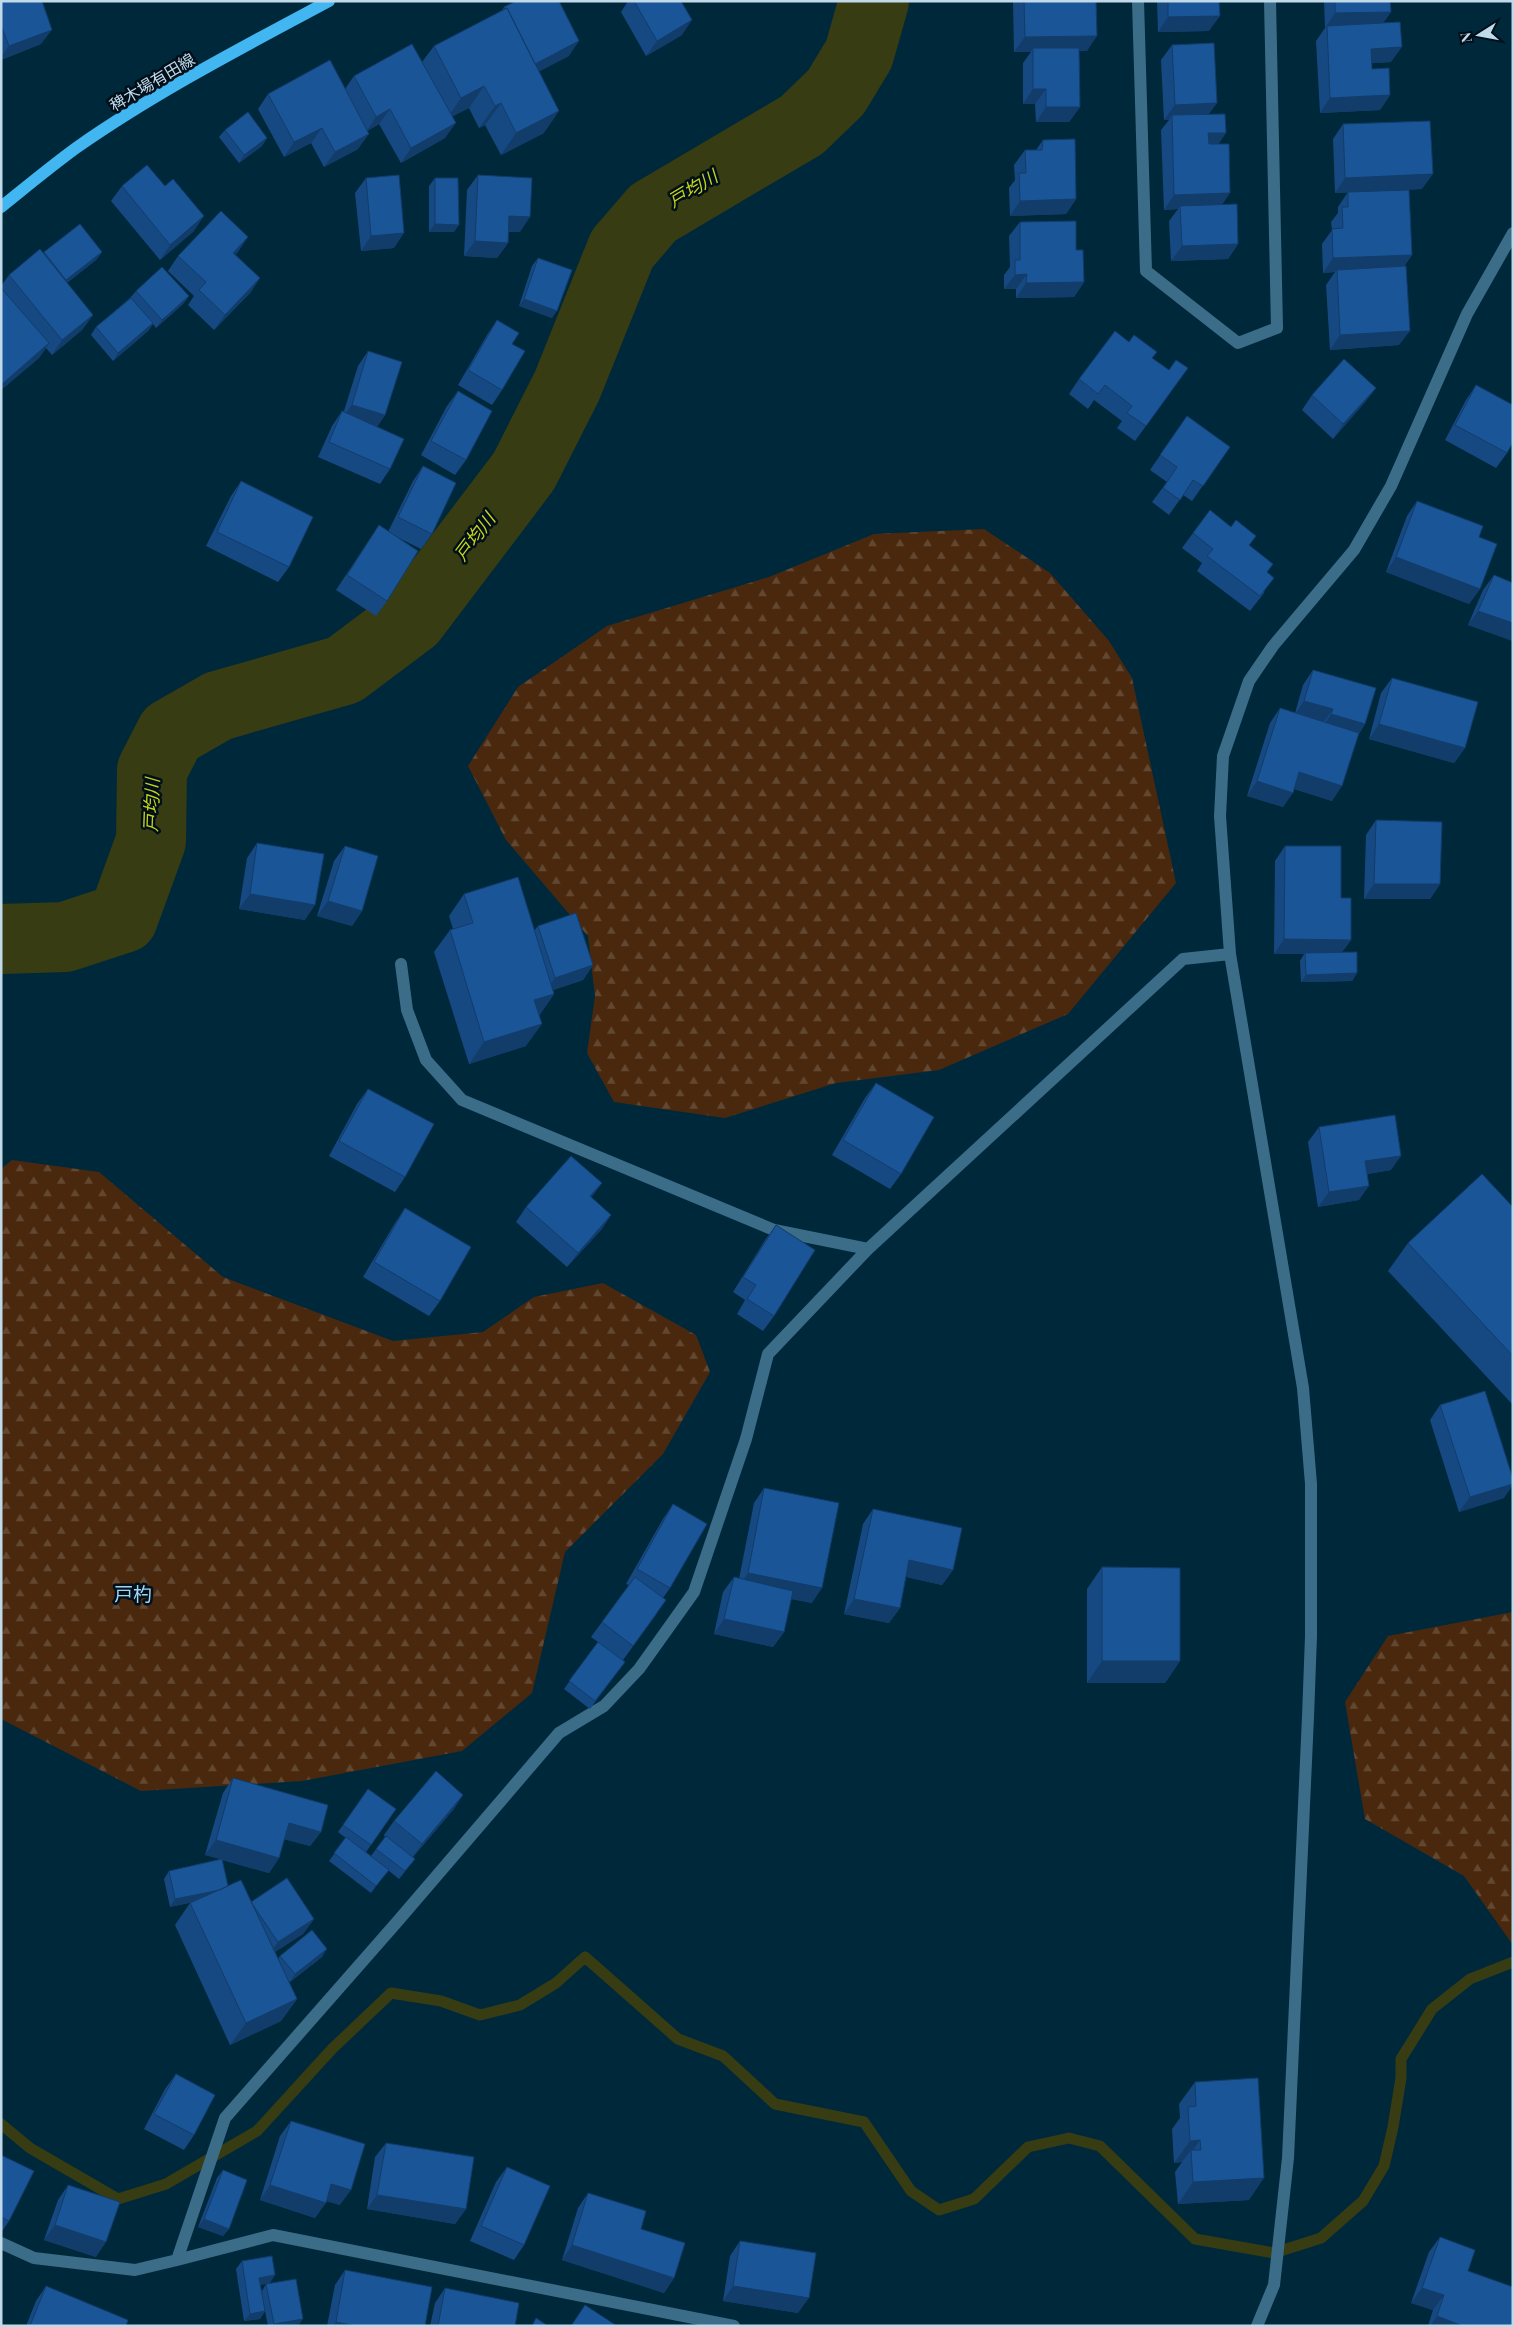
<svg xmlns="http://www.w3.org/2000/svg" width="1514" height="2327" font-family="'Playfair Display','Noto Sans JP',serif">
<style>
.forest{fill:url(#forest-firs)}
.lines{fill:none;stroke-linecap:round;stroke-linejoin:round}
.stream{stroke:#383c12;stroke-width:11}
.river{stroke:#383c12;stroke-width:70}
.minor{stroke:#3b6d89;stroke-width:12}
.major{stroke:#42b6f0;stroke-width:12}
.wall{fill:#164982}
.shaded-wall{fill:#123c6a}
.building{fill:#195597;stroke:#123c6a}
.labels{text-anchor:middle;stroke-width:5;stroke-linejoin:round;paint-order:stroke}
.street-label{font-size:16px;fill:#c1daea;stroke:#000f1a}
.water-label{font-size:18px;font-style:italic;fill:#c8d517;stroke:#000f1a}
.quarter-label{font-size:19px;fill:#a1d5f4;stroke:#000f1a}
</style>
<defs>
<pattern id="forest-firs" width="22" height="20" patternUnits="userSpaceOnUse" patternTransform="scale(1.25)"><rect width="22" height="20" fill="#4a280e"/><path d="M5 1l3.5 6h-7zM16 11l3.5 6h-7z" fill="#624731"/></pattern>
</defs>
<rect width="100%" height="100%" fill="#00283b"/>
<!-- forest -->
<path class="forest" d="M984 529 1050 573 1109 641 1132 678 1176 883 1068 1014 939 1070 836 1083 725 1118 614 1102 587 1053 595 996 588 936 506 840 468 766 518 687 607 626 769 577 874 534Z
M12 1160 99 1172 223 1277 393 1341 483 1332 534 1297 603 1283 696 1335 710 1372 663 1454 565 1552 532 1693 462 1751 302 1781 141 1791 1 1719V1169Z
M1513 1612V1945L1464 1876 1365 1819 1345 1702 1388 1636Z"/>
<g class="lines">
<!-- stream -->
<path class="stream" d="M1 2124 30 2148 118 2199 166 2184 257 2131 332 2049 391 1993 441 2001 480 2015 520 2005 556 1983 585 1957 678 2039 723 2056 775 2104 864 2122 911 2191 939 2210 974 2199 1028 2147 1069 2138 1100 2146 1195 2239 1274 2253 1321 2238 1363 2201 1384 2166 1393 2127 1401 2078V2059L1432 2009 1470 1979 1513 1962"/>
<!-- river -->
<path class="river" d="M1 939 65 937 123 918 151 841 152 770 171 733 218 706 344 670 412 619 524 471 567 386 622 249 653 213 802 125 836 92 859 54 874 1"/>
<!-- minor -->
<path class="minor" d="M1138 1 1146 271 1238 343 1277 328 1270 1
M401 964 407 1010 426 1060 462 1100 774 1230 868 1249
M1 2243 34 2258 135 2270 177 2260 225 2118 397 1922 559 1733 604 1706 639 1669 694 1592 746 1439 768 1354 868 1249 1183 959 1230 954
M177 2260 273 2235 734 2326
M1257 2326 1274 2285 1288 2158 1308 1717 1311 1636V1484L1303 1388 1230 954 1220 816 1223 756 1249 681 1273 646 1354 550 1391 486 1467 314 1513 233"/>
<!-- major -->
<path class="major" d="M1 207C26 187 50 167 76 148 156 92 243 47 329 1"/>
</g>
<!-- wall -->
<path class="wall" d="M1 1 41 44 1 60Z
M628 1H681L682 35 646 56 621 12Z
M1013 1H1096L1087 51H1079L1080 107 1069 122H1036L1035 104H1023V63L1031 52H1014Z
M1157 1H1219L1209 31 1158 32Z
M1324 1H1390L1391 12 1383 23 1391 62 1372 63V69L1390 95 1380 110 1320 113 1316 41 1325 28Z
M504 7 569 56 539 71 544 133 501 155 485 125 479 128 469 108 452 116 445 138 401 163 379 124 367 131 358 149 324 167 311 143 284 157 258 109 268 94 345 89 354 76 422 62 434 46 502 11Z
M1172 45 1209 114 1218 144 1222 205 1238 244 1228 259 1171 261 1169 221 1178 209 1164 210 1161 130 1169 120H1164L1161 60Z
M1343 124 1422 189 1335 193 1333 139Z
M225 130 267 138 262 146 239 163 219 137Z
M1043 140 1076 199 1066 214 1010 216 1009 188 1015 180 1014 165 1025 150H1036Z
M478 175 520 232H508V243L497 258 464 256 467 190Z
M366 178 394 248 361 251 355 193Z
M435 178 454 232H429V186Z
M122 186 194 231 160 260 111 201Z
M1348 192 1412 255 1404 266 1399 345 1330 350 1326 285 1335 272 1323 273 1322 244 1332 230 1331 222 1338 213V207Z
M1020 222 1076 250 1084 282 1074 297 1016 298V289H1004V275L1010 267 1009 236Z
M248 237 235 254 260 278 250 293 214 330 188 305 194 296 168 271 178 256Z
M44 252H102L96 260 67 283 93 315 82 330 52 355 46 348 39 358 1 390V286L9 275Z
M538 258 552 318 519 306 532 266Z
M136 291 189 296 183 304 156 328 153 324 148 331 113 361 91 335 96 327 130 298Z
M497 320 512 344 502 390 492 405 458 385 487 335Z
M368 351 385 415 377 427 390 469 380 484 318 457 332 426 342 411H344L358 366Z
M1152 358 1169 370 1188 368 1135 441 1117 428 1122 421 1094 400 1088 409 1069 394 1079 379Z
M1476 385 1507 453 1496 468 1445 440 1466 400Z
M1376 388 1365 402 1333 439 1302 410 1312 395Z
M458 391 466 460 455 475 421 455 447 406Z
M1187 416 1230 447 1192 501 1183 495 1169 515 1152 502 1167 482 1150 470Z
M423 466 432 534 421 549 393 535 387 601 376 616 336 590 379 525 388 532 413 481Z
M241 481 289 567 278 582 206 546 231 496Z
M1417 501 1479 537 1480 589 1469 604 1386 572 1407 516Z
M1231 527 1256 536 1249 546 1273 564 1267 572 1264 593 1250 611 1197 571 1202 563 1182 548 1193 533Z
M1494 575 1513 583V641L1468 625 1483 590Z
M1313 670 1365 724 1359 734 1332 801 1294 789 1283 807 1247 796 1270 723 1280 708 1295 713 1303 685Z
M1392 678 1465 748 1454 763 1369 739 1381 693Z
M1376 820 1440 884 1430 899H1364L1366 835Z
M257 843 305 920 239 909 247 858Z
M345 846 362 911 352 926 317 916 334 861Z
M1285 846 1341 898 1351 940 1342 952 1357 973 1352 981 1301 982 1300 961 1304 954H1274L1275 861Z
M464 894 534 931 538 926 593 965 583 980 553 990 554 994 539 1016 526 1046 469 1064 434 952 450 930 453 929 449 916Z
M876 1083 901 1174 890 1189 832 1155 865 1098Z
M368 1089 405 1177 395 1192 329 1156 357 1104Z
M1319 1127 1391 1170 1368 1174 1359 1200 1318 1207 1308 1142Z
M602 1183 591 1197 611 1215 601 1230 567 1267 516 1222 526 1207Z
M1513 1207V1405L1388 1271 1408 1243Z
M405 1208 440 1301 429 1316 363 1277 395 1223Z
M776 1225 774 1316 763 1331 737 1314 745 1300 733 1292 765 1240Z
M1440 1405 1504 1498 1459 1512 1430 1420Z
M764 1488 812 1603 791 1599 784 1632 773 1647 714 1634 723 1592 734 1577 739 1579 754 1503Z
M673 1504 670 1588 663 1598 656 1615 623 1660 625 1662 590 1709 564 1689 598 1642 591 1637 629 1585 626 1584 663 1519Z
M873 1509 953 1570 942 1585 906 1577 900 1608 889 1623 844 1614 863 1524Z
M1102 1567 1180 1661 1165 1683H1087V1589Z
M233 1778 321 1832 310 1846 284 1839 279 1858 269 1873 222 1860 228 1886 252 1902 314 1919 303 1934 275 1952 278 1959 280 1956 322 1957 290 1982 288 1980 297 1999 281 2021 230 2045 175 1925 190 1903 194 1902 170 1907 164 1879 169 1871 221 1859 205 1855 223 1793Z
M368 1789 396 1809 366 1852 371 1856 385 1837 384 1835 394 1821 463 1795 453 1810 413 1857 415 1859 399 1879 388 1870 371 1893 329 1861 346 1838 338 1832Z
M176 2074 194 2135 184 2150 144 2129 165 2089Z
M1195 2082 1249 2200 1178 2204 1175 2172 1182 2162 1174 2163 1172 2129 1180 2118 1179 2104Z
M291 2121 340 2205 326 2201 315 2218 260 2200 280 2136Z
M386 2143 466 2209 455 2224 367 2209 375 2157Z
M1 2155 9 2221 1 2233Z
M507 2167 524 2245 514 2260 470 2241 496 2182Z
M223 2170 229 2229 223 2236 198 2227 217 2178Z
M68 2185 96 2257 44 2240 58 2200Z
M588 2193 641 2229 674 2278 664 2293 562 2260 578 2208Z
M1440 2237 1513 2326H1428L1433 2310 1411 2303 1429 2252Z
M740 2241 798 2313 723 2301 730 2256Z
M242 2261 270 2283 260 2285 262 2291 266 2284 298 2326H268L265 2311 260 2319 244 2321 236 2269Z
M345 2270 425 2326H327L335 2285Z
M46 2286 126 2326H26L36 2301Z
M445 2288 515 2326H430L435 2303Z"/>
<!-- shaded-wall -->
<path class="shaded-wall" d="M1391 12 1380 27 1327 26 1325 28 1335 13Z
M1220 16 1209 31 1158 32 1168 17Z
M692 20 682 35 646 56 657 41Z
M52 30 41 44 1 60V57L9 46Z
M1097 36 1087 51 1033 52V48L1031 52H1014L1025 37Z
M579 41 569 56 523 80 534 65Z
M1402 47 1391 62 1360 64 1371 49Z
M484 86 469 108 446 120 461 98Z
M1033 89H1046L1035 104H1023Z
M1390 95 1380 110 1320 113 1330 98Z
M501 103 485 125 479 128 495 106Z
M1217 103 1206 118 1172 115 1169 120H1164L1175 105Z
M1046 107H1080L1069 122H1036Z
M390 109 379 124 366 132 376 117Z
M559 111 544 133 501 155 516 133Z
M456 123 445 138 401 163 411 148Z
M322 128 311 143 284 157 294 142Z
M1208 133H1226L1216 148H1198Z
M369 134 358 149 324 167 335 152Z
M267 138 262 146 239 163 244 155Z
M1433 174 1422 189 1335 193 1345 178Z
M1230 193 1220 208 1180 206 1178 209 1164 210 1174 195Z
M1076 199 1066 214 1010 216 1020 201Z
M204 216 194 231 160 260 170 245Z
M509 216 530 217 520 232 499 231Z
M435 224 459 225 454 232H429Z
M404 233 394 248 361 251 371 236Z
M248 237 238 252 223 268 233 253Z
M475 241 508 243 497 258 464 256Z
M1238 244 1228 259 1171 261 1182 246Z
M102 252 96 260 60 288 66 280Z
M1412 255 1402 270H1337L1335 272 1323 273 1333 258Z
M1027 274 1016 289H1004L1015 275Z
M260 278 250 293 214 330 225 315Z
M1084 282 1074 297 1016 298 1026 283Z
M189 296 183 304 156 328 162 320Z
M524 299 557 311 552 318 519 306Z
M93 315 82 330 52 355 62 340Z
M153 323 148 331 113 361 118 353Z
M1410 331 1399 345 1330 350 1340 335Z
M49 343 39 358 1 390V385Z
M1376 388 1365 402 1333 439 1343 424Z
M352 405 385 415 375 430 341 419Z
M1396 557 1480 589 1469 604 1386 572Z
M1478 611 1513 623V641L1468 625Z
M1304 701 1333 709 1322 724 1294 716Z
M1331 714 1365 724 1355 739 1321 729Z
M1379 724 1465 748 1454 763 1369 739Z
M1299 772 1342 786 1332 801 1289 787Z
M1257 781 1293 793 1283 807 1247 796Z
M1374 884H1440L1430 899H1364Z
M250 894 315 905 305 920 239 909Z
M328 901 362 911 352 926 317 916Z
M1284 939 1351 940 1340 955 1305 953 1304 954H1274Z
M593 965 583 980 544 993 555 978Z
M1357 973 1352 981 1301 982 1306 975Z
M554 994 539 1016 534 1000Z
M542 1024 526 1046 469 1064 484 1042Z
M1401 1156 1391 1170 1355 1176 1365 1161Z
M602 1183 591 1198 590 1196Z
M1369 1186 1359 1200 1318 1207 1329 1192Z
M611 1215 601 1230 567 1267 578 1253Z
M1513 1484V1485L1504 1498 1459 1512 1470 1497Z
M909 1560 953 1570 942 1585 899 1575Z
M748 1573 822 1588 812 1603 738 1588Z
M854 1599 900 1608 889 1623 844 1614Z
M724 1619 784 1632 773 1647 714 1634Z
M1102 1661H1180L1165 1683H1087Z
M463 1795 453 1810 411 1859 422 1844Z
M289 1823 321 1832 310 1846 279 1838Z
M216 1840 279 1858 269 1873 205 1855Z
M229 1888 224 1895 170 1907 175 1899Z
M314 1919 303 1934 267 1957 278 1942Z
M327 1949 322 1957 290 1982 295 1974Z
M297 1999 281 2021 230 2045 246 2023Z
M1200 2140 1191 2153V2150L1182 2162 1174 2163 1190 2141Z
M1264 2178 1249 2200 1178 2204 1193 2182Z
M331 2184 351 2190 340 2205 321 2199Z
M270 2185 326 2203 315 2218 260 2200Z
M377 2195 466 2209 455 2224 367 2209Z
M204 2219 229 2229 223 2236 198 2227Z
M55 2225 106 2242 96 2257 44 2240Z
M572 2245 674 2278 664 2293 562 2260Z
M275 2275 270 2283 254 2286 259 2278Z
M733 2286 809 2298 798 2313 723 2301Z
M1422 2288 1444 2295 1433 2310 1411 2303Z
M265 2311 260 2319 244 2321 250 2314Z
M1437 2316 1463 2326H1430Z
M303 2319 298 2326H273L274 2324Z
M336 2322 356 2326H333Z"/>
<!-- building -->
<path class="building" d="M1 1H42L52 30 9 46 1 25Z
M516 1H559L579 41 535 64 507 8 505 9 504 7Z
M634 1H681L692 20 657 41Z
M1024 1H1096L1097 36 1025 37Z
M1168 1H1219L1220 16 1168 17Z
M1335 1H1390L1391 12 1335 13Z
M507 8 559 111 516 133 501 103 495 106 484 86 461 98 434 46Z
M1400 22 1402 47 1371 49 1372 69 1389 68 1390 95 1330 98 1327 26Z
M1214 43 1217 103 1175 105 1172 45Z
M412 44 456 123 411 148 390 109 376 117 354 76Z
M1033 48H1079L1080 107H1046V89H1033Z
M330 60 369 134 335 152 322 128 294 142 268 94Z
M248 112 267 138 244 155 225 130Z
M1225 114 1226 133H1208L1209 144H1229L1230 193 1174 195 1172 115Z
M1430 121 1433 174 1345 178 1343 124Z
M1075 139 1076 199 1020 201 1019 173H1026L1025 150H1042L1043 140Z
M147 165 165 186 173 179 204 216 170 245 122 186Z
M399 175 404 233 371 236 366 178Z
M478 175 532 178 530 217 509 216 508 243 475 241Z
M435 178H458L459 225 435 224Z
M1409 190 1412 255 1333 258 1332 229 1343 228 1342 207H1348V192Z
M1237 204 1238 244 1182 246 1180 206Z
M221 211 248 237 233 253 260 278 225 315 199 290 206 282 178 256Z
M1076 221V250H1083L1084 282 1026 283 1027 274 1015 275V260H1020V222Z
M80 224 102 252 66 280 44 252Z
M40 249 93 315 62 340 9 275Z
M538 258 572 270 557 311 524 299Z
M1406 266 1410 331 1340 335 1337 270Z
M162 267 189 296 162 320 136 291Z
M1 288 49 343 1 385Z
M131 298 153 323 118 353 96 327Z
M497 320 519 333 512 344 525 351 502 390 468 370Z
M1115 331 1129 342 1134 335 1157 352 1152 358 1169 370 1176 360 1188 368 1146 426 1127 413 1132 406 1105 385 1098 394 1079 379Z
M368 351 402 362 385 415 352 405Z
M1344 359 1376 388 1343 424 1312 395Z
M1476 385 1513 405V442L1507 453 1455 425Z
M458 391 492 411 466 460 431 441Z
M342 411 404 439 390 469 329 442Z
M1187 416 1230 447 1203 486 1193 480 1180 500 1163 488 1177 467 1160 455Z
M423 466 456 483 432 534 398 517Z
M241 481 313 517 289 567 217 532Z
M1417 501 1483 526 1479 537 1497 544 1480 589 1396 557Z
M1210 510 1231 527 1236 520 1256 536 1249 545 1273 564 1267 572 1274 578 1260 596 1207 556 1213 549 1193 533Z
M379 525 418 551 387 601 347 575Z
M1494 575 1513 583V623L1478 611Z
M1313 670 1376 688 1365 724 1331 714 1333 709 1304 701Z
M1392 678 1478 702 1465 748 1379 724Z
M1280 708 1359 733 1342 786 1299 772 1293 793 1257 781Z
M1376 820 1442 822 1440 884H1374Z
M257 843 324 854 315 905 250 894Z
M345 846 378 856 362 911 328 901Z
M1285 846H1341V898H1351V940L1284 939Z
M518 877 554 994 534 1000 542 1024 484 1042 450 930 473 923 464 894Z
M576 913 593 965 555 978 538 926Z
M1357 952V973L1306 975 1305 953Z
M876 1083 934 1117 901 1174 843 1140Z
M368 1089 434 1124 405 1177 339 1141Z
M1395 1115 1401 1156 1365 1161 1369 1186 1329 1192 1319 1127Z
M571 1156 602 1183 590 1196 611 1215 578 1253 526 1207Z
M1482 1174 1513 1207V1356L1408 1243Z
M405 1208 471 1247 440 1301 374 1262Z
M776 1225 815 1250 774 1316 747 1299 756 1285 743 1277Z
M1485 1391 1513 1479V1484L1470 1497 1440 1405Z
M764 1488 839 1503 822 1588 748 1573Z
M673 1504 707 1524 670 1588 637 1569Z
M873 1509 962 1528 953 1570 909 1560 900 1608 854 1599Z
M1102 1567 1180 1568V1661H1102Z
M635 1577 666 1600 633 1646 602 1622Z
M734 1577 793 1591 784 1632 724 1619Z
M598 1642 625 1662 595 1701 569 1681Z
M436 1771 463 1795 422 1844 394 1821Z
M233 1778 328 1805 321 1832 289 1823 279 1858 216 1840Z
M368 1789 396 1809 371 1845 343 1825Z
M386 1836 415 1859 405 1871 376 1849Z
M346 1837 389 1870 376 1886 334 1853Z
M222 1859 228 1886 220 1890 175 1899 169 1871Z
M287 1878 314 1919 278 1942 251 1902Z
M241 1880 297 1999 246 2023 190 1903Z
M312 1930 327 1949 295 1974 280 1956Z
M176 2074 215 2095 194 2135 154 2114Z
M1258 2078 1264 2178 1193 2182 1191 2150H1201L1200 2140 1190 2141 1188 2107 1196 2106 1195 2082Z
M291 2121 365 2144 351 2190 331 2184 326 2203 270 2185Z
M386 2143 474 2157 466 2209 377 2195Z
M1 2155 34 2171 9 2221 1 2217Z
M507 2167 550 2186 524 2245 481 2226Z
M223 2170 247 2180 229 2229 204 2219Z
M68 2185 120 2202 106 2242 55 2225Z
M588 2193 646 2211 641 2229 685 2243 674 2278 572 2245Z
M1440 2237 1475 2250 1468 2271 1513 2287V2326H1463L1437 2316 1444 2295 1422 2288Z
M740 2241 816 2253 809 2298 733 2286Z
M272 2256 275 2275 259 2278 265 2311 250 2314 242 2261Z
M345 2270 432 2287 425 2326H356L336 2322Z
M296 2279 303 2319 274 2324 266 2284Z
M46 2286 128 2320 126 2326H30Z
M445 2288 519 2303 515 2326H438Z
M585 2305 617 2326H571Z
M536 2318 548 2326H532Z"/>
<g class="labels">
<!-- street labels -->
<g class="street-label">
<text transform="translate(152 82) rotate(-31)" y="6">稗木場有田線</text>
</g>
<!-- water labels -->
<g class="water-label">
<text transform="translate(693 189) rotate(-31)" y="6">戸均川</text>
<text transform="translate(475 537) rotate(-53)" y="6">戸均川</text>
<text transform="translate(152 805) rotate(-88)" y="6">戸均川</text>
</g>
<!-- quarter labels -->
<g class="quarter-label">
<text x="133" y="1601">戸杓</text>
</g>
</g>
<!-- border -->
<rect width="1514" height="2327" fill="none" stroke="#c1daea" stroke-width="5"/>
<!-- north arrow -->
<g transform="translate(1479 35) rotate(259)" stroke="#000f1a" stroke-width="4" paint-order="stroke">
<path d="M0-4L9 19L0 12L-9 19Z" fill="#c1daea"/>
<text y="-8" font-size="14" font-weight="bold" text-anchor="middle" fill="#c1daea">N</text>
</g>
</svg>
